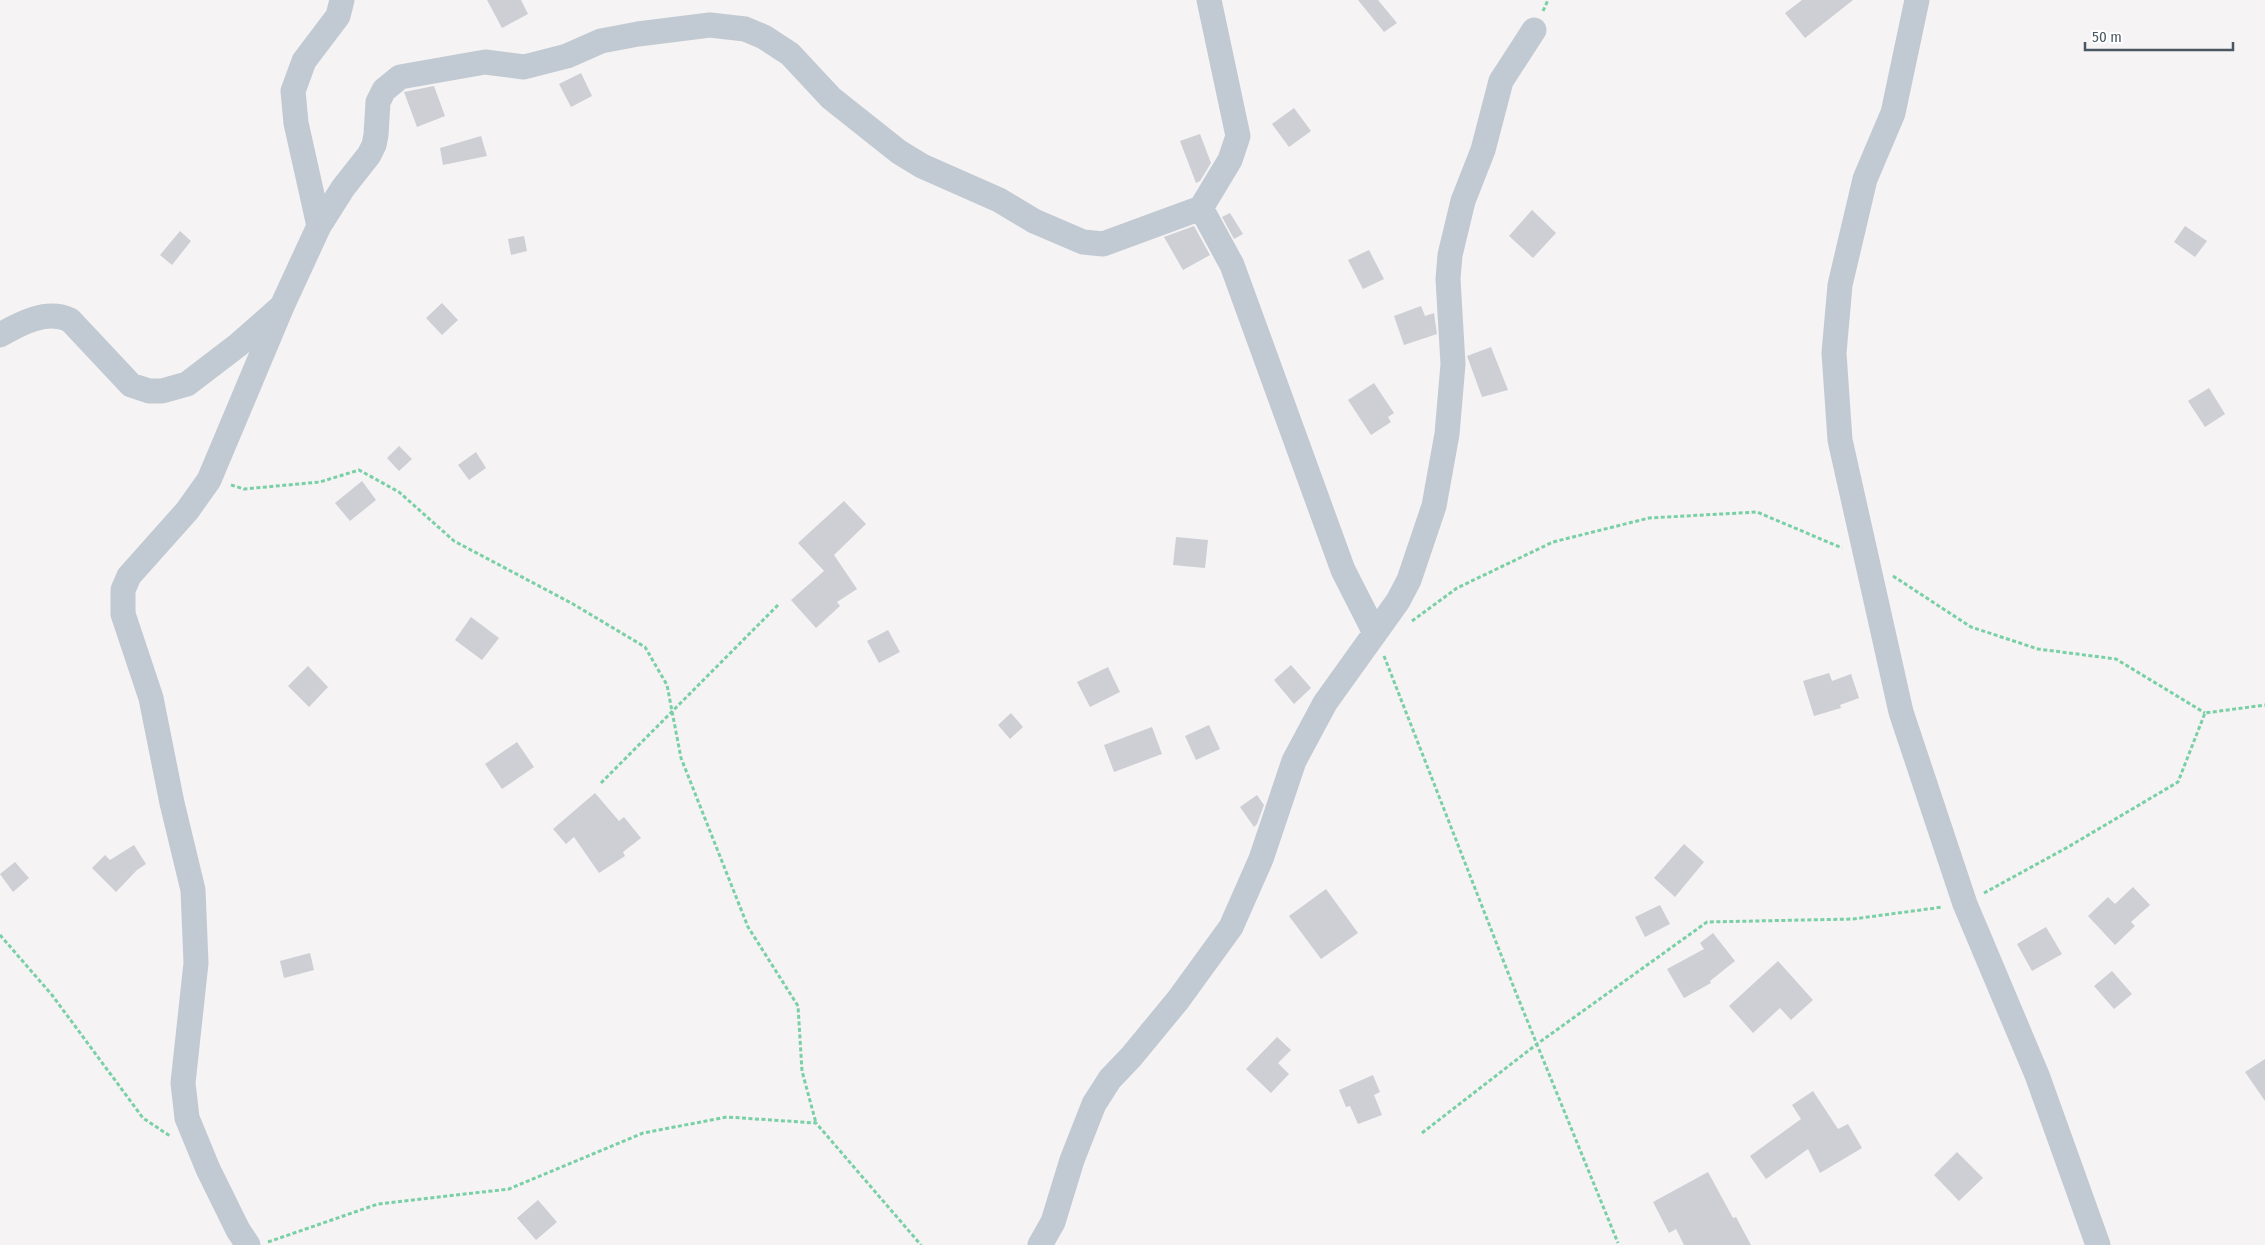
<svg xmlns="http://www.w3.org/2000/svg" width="2265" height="1245" font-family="'Fira Sans Condensed',sans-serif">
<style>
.building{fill:#cdcfd5}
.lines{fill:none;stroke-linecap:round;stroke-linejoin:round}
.path{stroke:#7ad0a6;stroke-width:3;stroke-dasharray:4 2.5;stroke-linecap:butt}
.minor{stroke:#c1cad2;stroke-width:25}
</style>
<rect width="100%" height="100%" fill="#f5f3f3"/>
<!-- building -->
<path class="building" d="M487 0H521L528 14 502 28Z
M1358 0H1378L1397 23 1384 32Z
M1802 0H1853L1805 38 1785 13Z
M581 73 592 96 571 107 559 84Z
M434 86 445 116 417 127 404 92Z
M1294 108 1311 131 1289 147 1272 124Z
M1200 134 1211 163 1200 181 1196 183 1180 141Z
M481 136 487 156 443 165 440 148Z
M1532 210 1556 233 1533 258 1509 236Z
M1230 213 1243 234 1234 239 1222 217Z
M1194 226 1210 255 1183 270 1164 237Z
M2185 226 2207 241 2195 257 2174 242Z
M180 231 191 241 172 265 160 255Z
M524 236 527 251 511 255 508 239Z
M1369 250 1384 279 1363 289 1348 260Z
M442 303 458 320 442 335 426 318Z
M1421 306 1425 316 1434 313 1437 334 1404 345 1394 316Z
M1491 347 1508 390 1482 397 1467 356Z
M1374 383 1394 413 1388 417 1391 422 1371 435 1348 400Z
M2209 388 2225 414 2205 427 2188 401Z
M399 446 412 459 399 471 387 458Z
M476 452 486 468 469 480 458 465Z
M362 481 376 500 350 521 335 503Z
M844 501 866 524 834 555 857 589 837 602 840 606 816 628 791 600 824 571 798 543Z
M1176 537 1208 540 1205 568 1173 565Z
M471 617 499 638 482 660 455 640Z
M888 630 900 652 879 663 867 641Z
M1291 665 1311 688 1294 704 1274 680Z
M308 666 328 687 309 707 288 686Z
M1108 667 1120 692 1090 707 1077 682Z
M1829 673 1832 681 1851 674 1859 698 1840 705 1841 708 1814 716 1803 681Z
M1011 713 1023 727 1010 739 998 725Z
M1209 725 1220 749 1196 760 1185 736Z
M1152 727 1162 754 1114 772 1104 745Z
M517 742 534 767 502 789 485 764Z
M595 793 619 821 624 817 641 838 623 852 625 856 599 873 574 837 566 844 553 829Z
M1257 795 1264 805 1257 824 1254 827 1240 807Z
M1684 844 1704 862 1675 897 1654 878Z
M134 845 146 864 137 870 116 892 92 868 105 855 110 860Z
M15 862 29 878 13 892 0 874Z
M2133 887 2150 905 2131 922 2135 926 2115 945 2088 916 2108 897 2115 904Z
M1326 889 1358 933 1321 959 1289 916Z
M1660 905 1670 924 1645 937 1635 917Z
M2046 927 2062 954 2032 971 2017 944Z
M1713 933 1735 961 1710 981 1711 983 1684 998 1667 969 1704 949 1700 943Z
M310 953 314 970 284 978 280 961Z
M1778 961 1813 1000 1791 1020 1780 1008 1753 1033 1729 1006Z
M2112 971 2132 994 2114 1009 2094 986Z
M1277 1037 1291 1050 1278 1063 1289 1074 1271 1093 1246 1069Z
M2265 1059V1101L2245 1072Z
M1373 1075 1380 1092 1374 1095 1382 1115 1358 1124 1350 1106 1346 1107 1339 1090Z
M1813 1091 1838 1129 1848 1124 1862 1148 1820 1173 1808 1149 1766 1179 1750 1156 1801 1119 1792 1105Z
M1957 1152 1983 1178 1959 1201 1934 1175Z
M1708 1172 1733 1218 1736 1217 1751 1245H1684L1676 1229 1669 1233 1653 1202Z
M538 1200 557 1222 536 1240 517 1218Z"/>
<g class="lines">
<!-- path -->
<path class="path" d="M1543 11 1548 0
M231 485 244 489 320 482 359 470 399 492 454 541 573 604 645 647 667 685 681 758 748 927 798 1006 802 1071 816 1123
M1893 576 1971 627 2038 649 2116 659 2205 713
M1412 621 1457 588 1553 542 1649 518 1757 512 1842 548
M1384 656 1516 993 1618 1243
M601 783 779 604
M1984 893 2068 847 2178 782 2205 713 2265 705
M0 935 52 995 143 1118 170 1136
M1422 1133 1537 1044 1707 922 1853 919 1943 907
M268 1242 378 1204 509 1189 643 1133 727 1117 816 1123 921 1245"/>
<!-- minor -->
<path class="minor" d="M1209 0 1238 136 1230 160 1201 208 1232 265 1343 570 1375 633
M1917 0 1893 113 1865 179 1840 285 1834 353 1840 440 1901 712 1965 904 2037 1075 2098 1245
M319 226 343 188 369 155 374 145 376 135 378 102 384 90 400 77 485 62 524 67 567 56 601 41 638 34 710 25 745 29 764 37 790 54 831 98 899 152 922 166 999 200 1034 221 1083 242 1103 244 1201 208
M0 335C21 323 47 309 70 320L131 385 149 391H162L187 384 238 345 280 308
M248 1245 238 1230 208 1169 187 1118 183 1083 196 963 193 890 172 803 151 698 123 614V590L129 576 187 511 209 480 283 304 319 226 296 123 293 91 304 61 338 16 342 0
M1040 1245 1053 1222 1072 1160 1094 1104 1110 1079 1131 1057 1178 1000 1231 927 1261 859 1294 761 1325 703 1398 601 1409 580 1434 506 1447 434 1453 364 1448 279 1450 255 1463 201 1483 150 1501 81 1534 30"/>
</g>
<!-- scale -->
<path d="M2085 42v8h148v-8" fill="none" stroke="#4a5661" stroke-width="2.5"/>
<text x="2092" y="42" font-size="15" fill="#4a5661" stroke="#ffffff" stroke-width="4" paint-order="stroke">50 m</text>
</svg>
